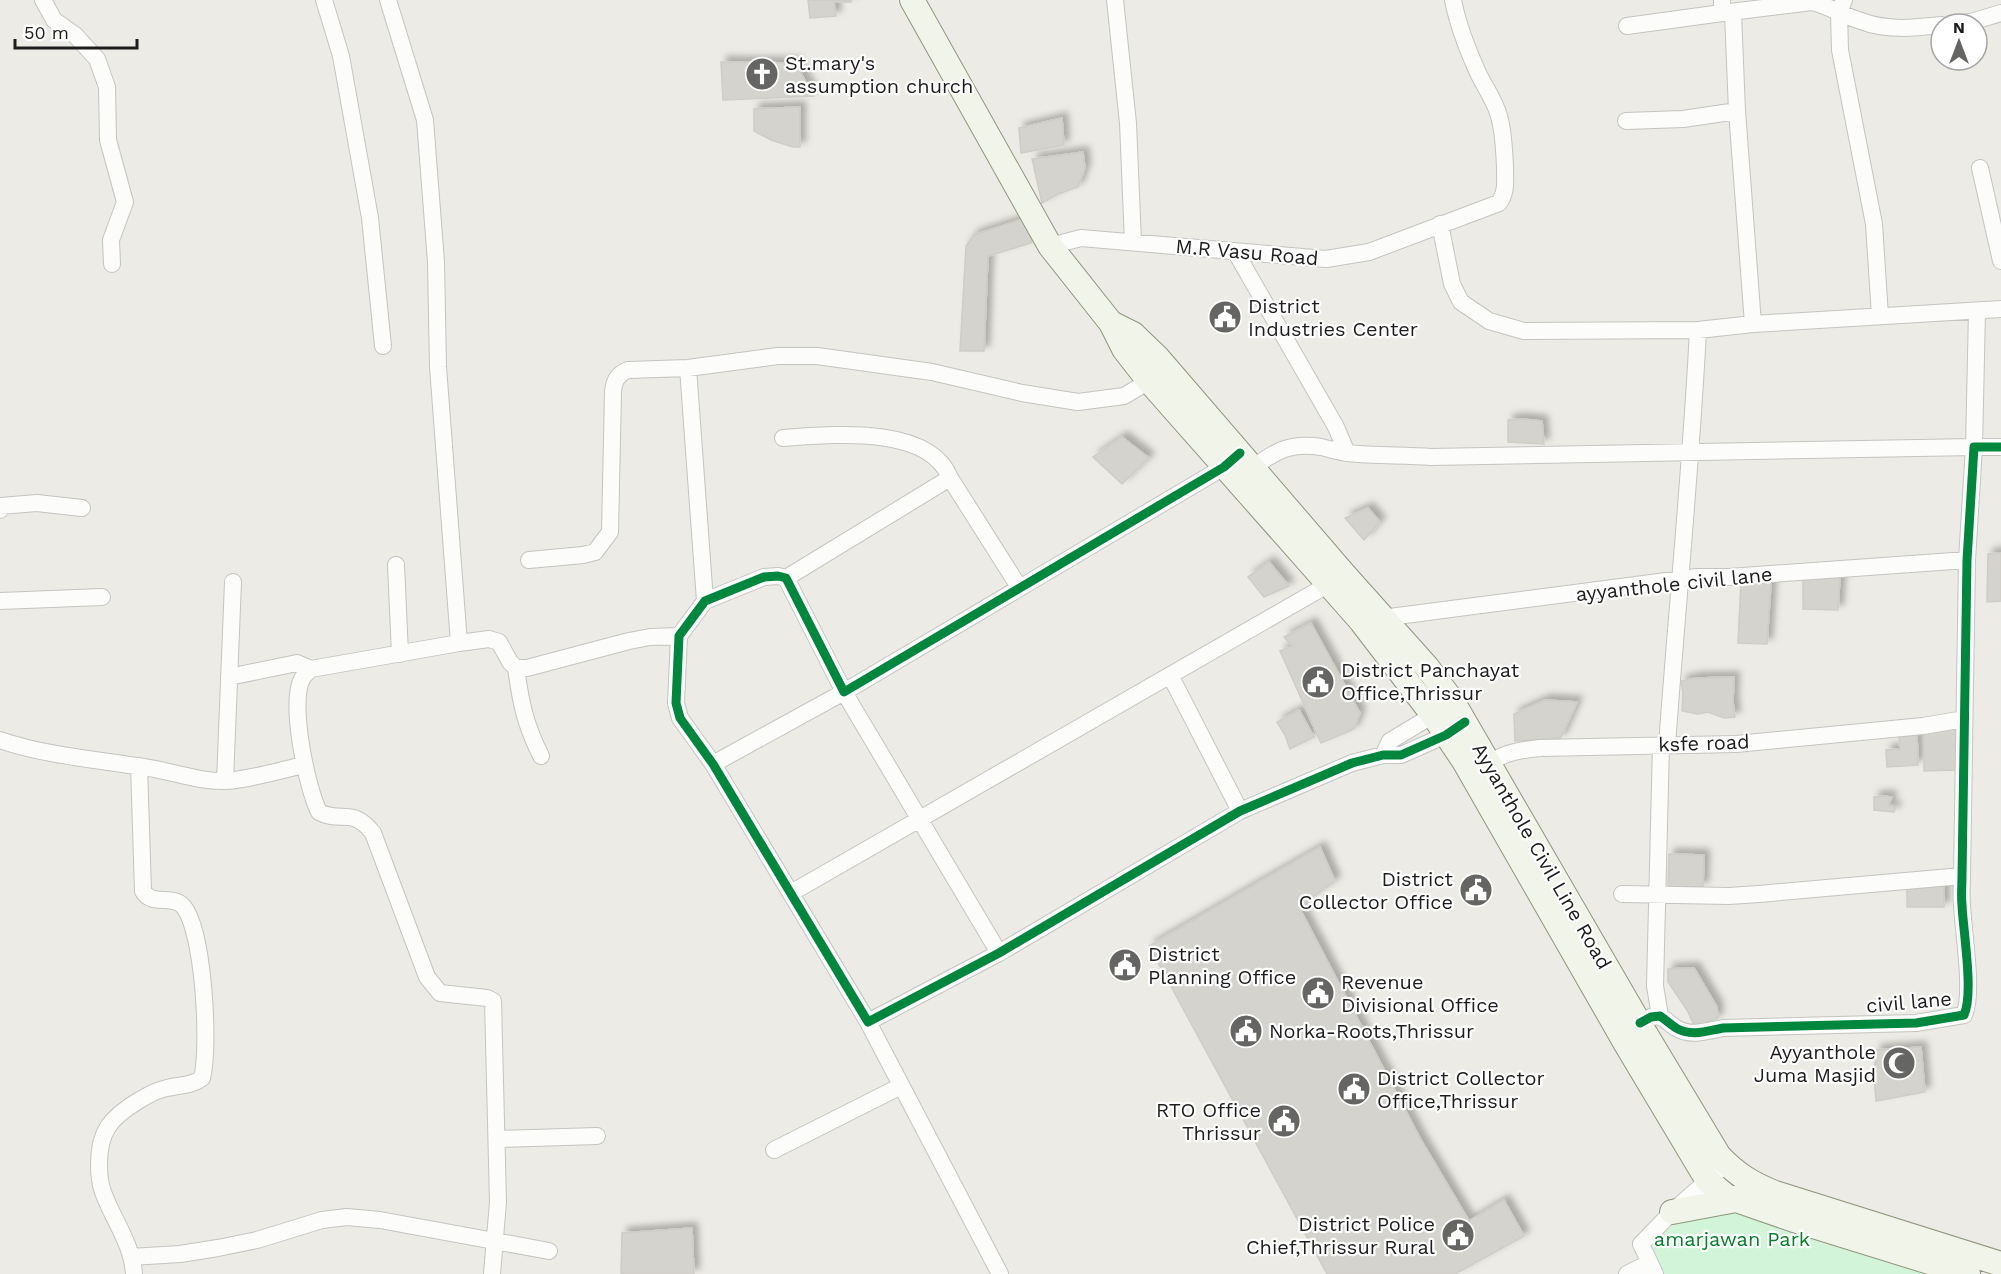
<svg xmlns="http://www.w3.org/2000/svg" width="2001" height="1274" font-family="'Work Sans',sans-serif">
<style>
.park{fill:#d2f4d9}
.building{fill:#d4d3cd;stroke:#cfcdc6;stroke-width:1.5;filter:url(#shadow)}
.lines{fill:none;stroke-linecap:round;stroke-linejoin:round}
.street-casing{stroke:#c4c4c1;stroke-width:18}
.secondary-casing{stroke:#90967c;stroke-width:26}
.street{stroke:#fcfcfb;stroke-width:16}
.secondary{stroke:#f1f4e9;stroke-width:24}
.cycleway-casing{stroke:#fff;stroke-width:13}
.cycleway{stroke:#00873e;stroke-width:9}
.labels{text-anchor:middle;stroke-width:4.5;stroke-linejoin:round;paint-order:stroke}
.poi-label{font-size:20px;fill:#1d1d1d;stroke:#fff;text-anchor:start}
.street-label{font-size:20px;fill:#1d1d1d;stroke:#fff}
.park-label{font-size:20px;fill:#06802a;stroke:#fff}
</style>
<defs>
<filter id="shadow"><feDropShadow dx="5.5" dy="-5.5" stdDeviation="3" flood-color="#0004"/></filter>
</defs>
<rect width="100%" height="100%" fill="#ecebe5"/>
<!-- park -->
<path class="park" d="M1735 1202 1963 1274H1655L1641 1245 1673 1213Z"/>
<!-- building -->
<path class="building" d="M808 0H851V2H834L836 16 810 18Z
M721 62 795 63 814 96 723 100Z
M800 107V147H793L771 140 754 131V109Z
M1062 118 1064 145 1021 153 1019 128Z
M1083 152 1085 168 1078 187 1058 194 1042 203 1032 159Z
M1023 219 1033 232 1031 243 988 256 984 351H960L966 246 974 235Z
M1521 419 1542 421 1544 444 1508 442V420Z
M1122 437 1149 458 1122 484 1093 457Z
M1368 508 1380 522 1364 540 1345 518Z
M1997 553H2001V601L1987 602 1988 554Z
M1269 562 1289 586 1264 597 1248 577Z
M1803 576 1840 577 1838 610 1803 609Z
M1741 583H1771L1767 644 1738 643Z
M1311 623 1360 713 1354 729 1321 743 1280 651 1292 646 1284 637Z
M1734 677 1733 702 1735 717 1724 718 1708 712 1698 714 1682 711 1683 694 1681 681 1696 678Z
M1545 700 1577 702 1561 738 1515 741 1514 714Z
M1299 710 1314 737 1290 749 1285 735 1277 722Z
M1959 725 1957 770 1924 771V731Z
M1917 733 1918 765 1887 767 1886 750 1900 749 1899 737Z
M1884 796 1892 797 1888 806 1896 807 1894 812 1874 810V797Z
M1320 847 1335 881 1299 907 1421 1140 1469 1221 1504 1200 1524 1236 1455 1274H1327L1149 946Z
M1669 854 1704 855 1703 887H1668Z
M1907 886H1944V907H1907Z
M1694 968 1717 1007 1718 1018 1695 1027 1687 1010 1668 982V969Z
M1921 1047 1925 1092 1876 1101 1874 1075 1876 1050Z
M692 1228 694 1274H621L622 1233Z"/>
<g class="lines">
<!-- street casing -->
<g class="street-casing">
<path id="street" d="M43 0 54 20 75 35 97 59 107 87 108 140 125 202 111 240 112 264
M324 0 341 56 370 218 383 346
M388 0 425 120 436 262 438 367 459 643 489 639 499 642 510 662 516 668H527L629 641 650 637 679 636
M1115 0 1128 123 1133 242
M1722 0V13L1812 2C1829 6 1844 16 1861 21 1887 31 1914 28 1941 25
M1844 0 1839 13 1840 50 1874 224 1880 316
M1733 13 1737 111 1753 324
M1951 24 1971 22 2001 13
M1627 26 1722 13
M1626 121 1683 119 1737 111
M1980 168 2001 261
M1440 224 1452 284 1461 302 1489 321 1524 331 1698 330 1753 324 2001 309
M1050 246 1081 238 1326 259 1369 252 1499 203C1507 192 1505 180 1505 167 1504 150 1504 133 1499 116 1495 101 1486 89 1479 75 1468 51 1458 26 1453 0
M1235 251 1336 427 1347 453
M688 368 705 601
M783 438C829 435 929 424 950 478L1019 587
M1233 460 1224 467 844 692 786 578 778 576 764 577 705 601 679 636 676 703 680 718 713 764 868 1022 999 953 1240 811 1352 763 1383 755H1401L1446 735 1455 729
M1253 468C1275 451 1291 442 1321 447 1330 449 1339 452 1348 453 1375 456 1403 455 1431 457L1974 447 1977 311
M0 510V506L37 503 82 508
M529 560 583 555 595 552 610 532 613 392C614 380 618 374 628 370L688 368 778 356H817L932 372 1022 393 1078 402 1124 396 1149 381
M396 565 400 654
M786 578 950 478
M0 601 102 597
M1382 618 1697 577H1729L1967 560
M459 643 311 669C308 672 304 675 302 679 289 703 307 788 319 812 341 824 352 806 373 833L427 977 440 993 487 998 493 1001 498 1202 492 1274
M516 668C521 704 525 724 541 756
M1170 675 1240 811
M229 677 297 663 311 669
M0 740C46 756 101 760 149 768 174 772 201 782 226 781 252 779 278 771 303 765
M1667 745C1677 607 1691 469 1698 330
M1383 755 1390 741 1440 711
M1489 763C1506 752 1521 750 1540 748L1736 744 1923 726 1964 719
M713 764 844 692 999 953
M225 781 233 582
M791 893 1329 584
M1622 894 1729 896 1759 894 1962 876
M1660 1016 1655 986 1661 745
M868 1022 1000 1274
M1640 1023 1651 1017 1660 1016C1666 1020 1670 1024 1676 1028 1691 1037 1707 1031 1723 1028L1916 1023 1964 1015C1974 994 1963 930 1962 905 1961 896 1962 886 1962 876L1967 560 1974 447H2001
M497 1139 597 1136
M774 1150 901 1086
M131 1257 180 1254 218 1248 257 1240 322 1220 347 1217 380 1220 549 1251
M134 1274C132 1243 113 1220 103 1192 100 1184 99 1173 99 1164 99 1132 110 1118 138 1101 146 1096 157 1090 167 1088 179 1085 192 1086 202 1078 210 1048 204 930 183 906 172 894 152 907 143 891L139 766
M1627 1274 1649 1263
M1655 1274 1641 1244 1672 1212 1726 1164"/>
</g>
<!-- secondary casing -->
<g class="secondary-casing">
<path id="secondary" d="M912 0 1050 246 1111 323 1124 349 1149 381 1361 621 1433 715 1464 761 1626 1044 1708 1181 1726 1196 1736 1200 1794 1220 1968 1274
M1111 323 1133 334 1158 358 1343 573 1427 667 1453 702 1645 1033 1719 1156C1736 1174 1752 1184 1775 1193L2001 1264
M1672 1212 1736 1200 1739 1197"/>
</g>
<!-- street -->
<use href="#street" class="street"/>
<!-- secondary -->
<use href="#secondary" class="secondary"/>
<!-- cycleway casing -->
<g class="cycleway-casing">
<path id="cycleway" d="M1240 453 1224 467 844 692 786 578 778 576 764 577 705 601 679 636 676 703 680 718 713 764 868 1022 999 953 1240 811 1352 763 1383 755H1401L1446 735 1465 722
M1640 1023 1651 1017 1660 1016C1666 1020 1670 1024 1676 1028 1691 1037 1707 1031 1723 1028L1916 1023 1964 1015C1974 994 1963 930 1962 905 1961 896 1962 886 1962 876L1967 560 1974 447H2001"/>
</g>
<!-- cycleway -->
<use href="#cycleway" class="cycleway"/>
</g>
<!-- icons -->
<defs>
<g id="church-disc" transform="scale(1.725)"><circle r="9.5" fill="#656563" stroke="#fff"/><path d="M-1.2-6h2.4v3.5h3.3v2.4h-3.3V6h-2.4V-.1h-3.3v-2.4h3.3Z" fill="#fff"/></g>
<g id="civic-disc" transform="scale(1.725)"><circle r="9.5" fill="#656563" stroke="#fff"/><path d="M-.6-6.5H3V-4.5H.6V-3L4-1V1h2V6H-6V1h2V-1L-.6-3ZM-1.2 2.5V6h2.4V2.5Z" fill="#fff"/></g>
<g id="mosque-disc" transform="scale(1.725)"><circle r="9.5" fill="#656563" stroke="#fff"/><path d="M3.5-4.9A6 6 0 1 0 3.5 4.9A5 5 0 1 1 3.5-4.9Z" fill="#fff"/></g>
</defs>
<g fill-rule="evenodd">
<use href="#church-disc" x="762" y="74"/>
<use href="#civic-disc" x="1225" y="317"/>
<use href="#civic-disc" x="1318" y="682"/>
<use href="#civic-disc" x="1476" y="890"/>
<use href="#civic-disc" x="1125" y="965"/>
<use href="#civic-disc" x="1318" y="993"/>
<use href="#civic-disc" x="1246" y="1031"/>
<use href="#mosque-disc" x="1899" y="1063"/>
<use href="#civic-disc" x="1354" y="1089"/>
<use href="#civic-disc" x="1284" y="1121"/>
<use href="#civic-disc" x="1458" y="1235"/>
</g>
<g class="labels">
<!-- poi labels -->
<g class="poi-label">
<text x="785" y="70">St.mary's<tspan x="785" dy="23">assumption church</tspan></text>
<text x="1248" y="313">District<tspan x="1248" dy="23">Industries Center</tspan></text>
<text x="1341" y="677">District Panchayat<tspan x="1341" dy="23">Office,Thrissur</tspan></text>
<text x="1453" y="886" text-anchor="end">District<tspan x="1453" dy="23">Collector Office</tspan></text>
<text x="1148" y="961">District<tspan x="1148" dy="23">Planning Office</tspan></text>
<text x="1341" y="989">Revenue<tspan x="1341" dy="23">Divisional Office</tspan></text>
<text x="1269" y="1038">Norka-Roots,Thrissur</text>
<text x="1876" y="1059" text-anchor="end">Ayyanthole<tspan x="1876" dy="23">Juma Masjid</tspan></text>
<text x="1377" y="1085">District Collector<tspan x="1377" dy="23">Office,Thrissur</tspan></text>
<text x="1261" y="1117" text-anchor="end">RTO Office<tspan x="1261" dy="23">Thrissur</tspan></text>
<text x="1435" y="1231" text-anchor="end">District Police<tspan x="1435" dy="23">Chief,Thrissur Rural</tspan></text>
</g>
<!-- street labels -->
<g class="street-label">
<text transform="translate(1247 252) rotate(5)" y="7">M.R Vasu Road</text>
<text transform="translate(1674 584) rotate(-6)" y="7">ayyanthole civil lane</text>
<text transform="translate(1704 743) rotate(-2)" y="7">ksfe road</text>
<text transform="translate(1542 856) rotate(60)" y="7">Ayyanthole Civil Line Road</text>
<text transform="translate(1909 1002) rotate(-5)" y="7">civil lane</text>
</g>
<!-- park labels -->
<g class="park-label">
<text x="1732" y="1246">amarjawan Park</text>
</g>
</g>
<!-- north arrow -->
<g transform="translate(1959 42)"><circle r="28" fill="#ffffff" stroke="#a5a5a5" stroke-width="1.5"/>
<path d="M0-4.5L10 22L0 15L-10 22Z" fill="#656563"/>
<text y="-9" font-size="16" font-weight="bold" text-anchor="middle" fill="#1d1d1d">N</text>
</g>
<!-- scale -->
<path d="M15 39v9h122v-9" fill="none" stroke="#1d1d1d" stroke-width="3"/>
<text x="24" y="39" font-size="18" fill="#1d1d1d" stroke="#ffffff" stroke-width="4.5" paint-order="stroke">50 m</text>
</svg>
